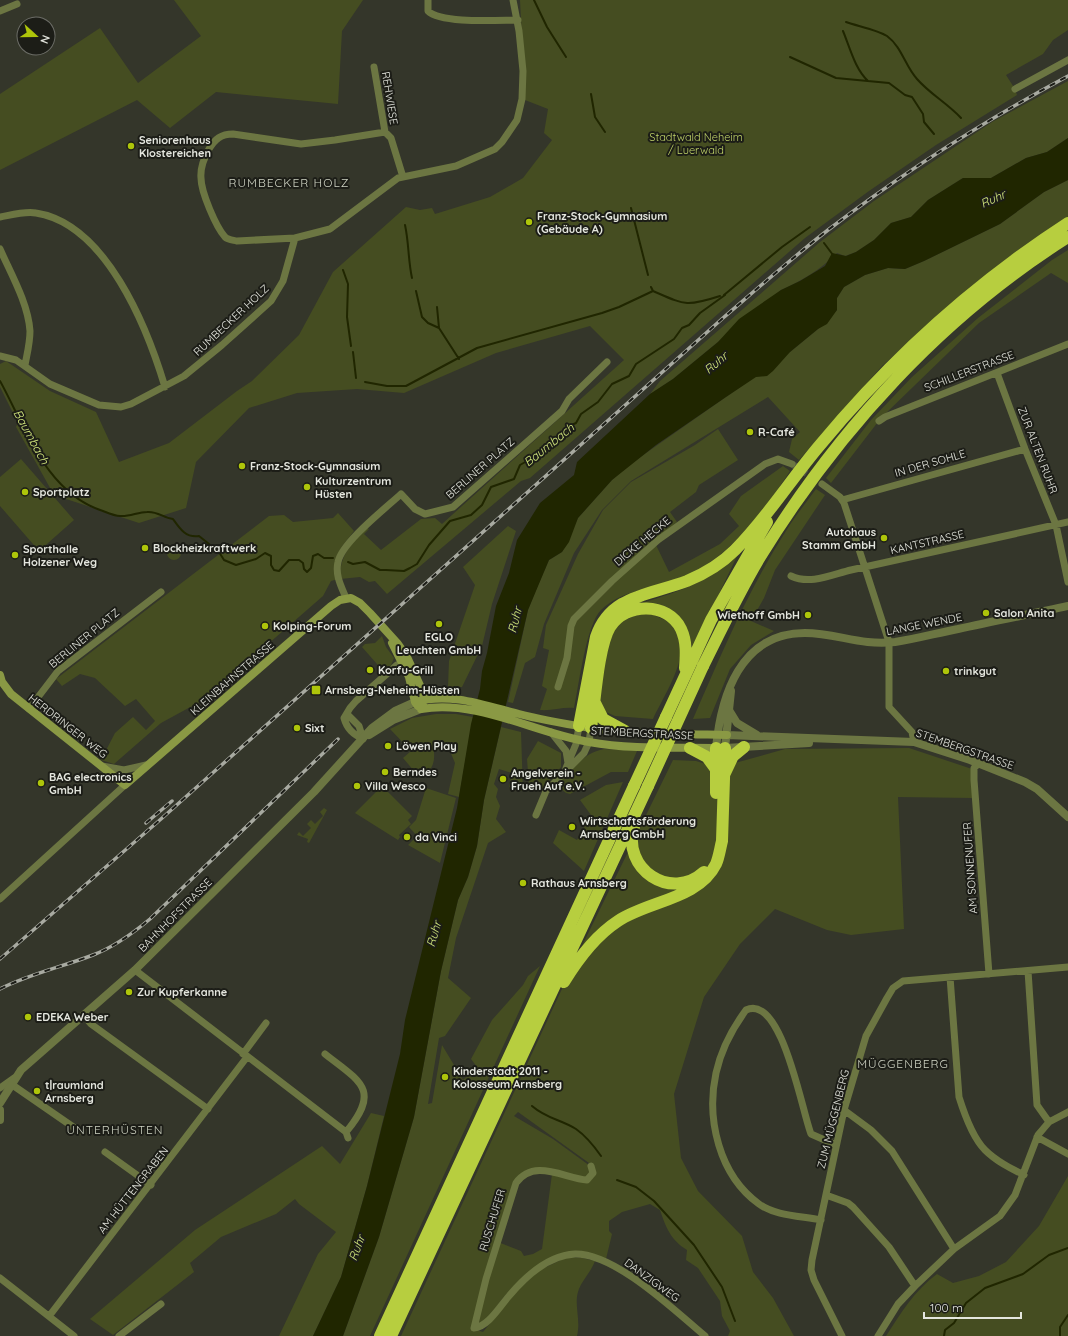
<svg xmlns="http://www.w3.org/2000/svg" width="1068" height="1336" font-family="Quicksand,sans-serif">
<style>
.green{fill:#454d21}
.water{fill:#202600}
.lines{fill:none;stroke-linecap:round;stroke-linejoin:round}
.stream{stroke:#202600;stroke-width:2}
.minor-tunnel{stroke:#4e5045;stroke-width:7;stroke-dasharray:7 3.5;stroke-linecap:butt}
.minor{stroke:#6c7642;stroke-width:7}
.tertiary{stroke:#6c7642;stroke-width:8}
.secondary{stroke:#8a9944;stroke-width:8}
.motorway{stroke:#b7ce3f;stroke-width:12}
.rail-casing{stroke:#a8aaa1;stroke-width:3.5}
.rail{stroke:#1c1d17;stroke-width:2;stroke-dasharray:6;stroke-linecap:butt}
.motorway-bridge{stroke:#b7ce3f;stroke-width:12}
.poi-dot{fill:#aec50a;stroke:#1c1d17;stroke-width:1.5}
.labels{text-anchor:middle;stroke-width:4;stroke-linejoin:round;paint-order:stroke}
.street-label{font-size:11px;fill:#e4e6de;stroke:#1c1d17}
.park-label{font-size:11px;fill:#c0d369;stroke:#1c1d17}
.poi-label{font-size:11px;font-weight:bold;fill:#e4e6de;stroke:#1c1d17;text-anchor:start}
.neighbourhood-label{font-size:12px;letter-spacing:1px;fill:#ced2c2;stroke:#1c1d17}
.water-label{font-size:12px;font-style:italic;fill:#d6eb7f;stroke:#1c1d17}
</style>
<rect width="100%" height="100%" fill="#34362a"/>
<!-- green -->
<path class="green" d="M174 0H363L342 31 338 104 216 92 170 128 137 100 0 170V94L100 28 138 83 201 36Z
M520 0H1068V30L1053 40 1043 54 1006 75 1015 89 1017 95 936 145 869 191 805 238 530 478 521 481 387 594 375 581 369 582 360 577 340 579C340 553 351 546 366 527L369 529 364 534 381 550 421 519 435 518 442 524 624 360 590 326 496 353 404 393 357 389 297 393 249 408 196 462 186 508 139 523 54 495 16 427 18 423 0 387V364L6 361 50 391 96 412 119 462 169 443 237 391 252 381 299 335 333 272 406 207 420 210 432 208 435 214 490 197 523 178 552 140 544 133 548 109 525 100Z
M1068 81V138L1047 152 1026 158 991 178H963L928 200 911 217 891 223 874 240 856 252 845 256 837 253C821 269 802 281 781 290L673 379 650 394 660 381 820 242 874 201 992 122Z
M1068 180V219L954 302 882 366 799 460 789 452 792 439 800 432 768 397 631 481 602 510 574 553 544 624 535 657 525 663 513 703 508 702 528 610 538 585 549 560 562 552 578 518 612 480 629 465 790 352 818 329 837 310V298L844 287 865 275 888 268 905 269 924 261 1000 224 1044 192Z
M1068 250V283L1051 273 979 323 881 418 831 483 826 478 871 420 912 377 978 318 1052 260Z
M718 429 738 460 699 485 696 492 670 512 677 522 668 529 656 545 669 572 720 544 739 526 729 514 741 496 783 466 790 471C761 516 726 562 674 581 650 589 620 591 601 610 586 625 579 685 574 708 562 707 552 711 540 710L547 689 542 686 549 650 543 648 546 625 578 554 603 510 631 482 695 445Z
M21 459 74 520 39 551 0 506V477Z
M816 489 825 495 775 570 764 598 751 621 774 631 751 645 730 669 710 718 693 719C721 655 748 590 786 531 795 516 806 503 816 489Z
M338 513 354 531C340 550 331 555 338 579L331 581 323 596 205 699 161 723 114 764 101 760 115 733 133 717 146 730 155 721 136 699 125 706 95 678 80 674 62 686 56 679 269 516 284 515 293 522 333 518Z
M508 526 516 531 492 604 482 646 462 687H448L449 661 475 585 463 567Z
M167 553a7 7 0 1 1 14 0a7 7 0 1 1-14 0Z
M739 552 693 648 683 623 633 606C675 592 707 585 739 552Z
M646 612 670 622C673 628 679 635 680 641 686 663 662 699 653 719L615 716 606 712 599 699 605 650 619 622Z
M382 636 386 647 394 658 391 665 384 672 362 647 365 644 375 643Z
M436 714H456L473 717 459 797 448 794 455 763 447 744 444 743 434 752C435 764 431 772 420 778L403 758 411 751 390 729 412 718Z
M501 727 521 732 523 791 509 787 512 773 499 769 494 784 498 789 496 797 500 806 496 819 506 832 488 843 456 938 448 978 471 998 445 1036 439 1038 428 1104 432 1103 442 1045 463 1080 477 1067 471 1059 492 1020 523 985 528 976 540 966 370 1336H343L379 1237 414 1117 441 971 458 900 468 877 477 846 484 800Z
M538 741 561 753V767L541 790 529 786 527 759Z
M909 748 972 769 973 798 898 797 904 929 851 935 827 930 775 909 740 944 704 997 674 1094 681 1158 698 1191 742 1236 753 1272 773 1298 794 1336H728L730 1331 722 1316 720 1301 698 1268 686 1260 687 1250C671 1240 666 1228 660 1210L650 1204 622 1212 609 1221V1231L612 1234 606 1259C559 1244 533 1263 503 1298 495 1308 487 1321 475 1327L498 1242 521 1251 524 1256 533 1254 542 1249 552 1174 586 1181 591 1180C595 1174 595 1167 589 1163L518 1112 514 1116 553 1139 586 1163 590 1166 592 1172 586 1179C562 1177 534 1158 515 1181L485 1279 473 1329 483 1332 519 1288 540 1270 567 1257 582 1258 595 1261C590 1274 581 1281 578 1292 574 1305 581 1320 577 1336H401L580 950 673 760 696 761 709 765 735 763 785 749Z
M604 749 637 751 628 772H611L570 794 566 793 557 785C571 770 583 753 604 749Z
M623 782 584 871 553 843 559 830 577 840 591 815 580 800 606 785Z
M382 786 412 816 408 820 411 824 399 835 400 837 398 840 355 813Z
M426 788 456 798 440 863 408 845 417 836 409 827 416 820Z
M324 808 327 810 309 843 307 842 308 839 297 835 299 832 303 836 311 828 307 824 311 820 315 824 323 816 320 812Z
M371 1113 384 1116 367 1186 341 1277 313 1336H279L318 1254 336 1232 299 1204 295 1199 276 1214 221 1237 190 1263 194 1272 113 1335 90 1319 195 1230 322 1146 340 1164Z
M1068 1176V1336H886C901 1313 914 1291 937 1274L953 1283 979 1276 1006 1262 1039 1226Z"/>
<!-- water -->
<path class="water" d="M1068 138V180L1044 192 1000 224 924 261 905 269 888 268 865 275 844 287 837 298V310L827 324 818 329 790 352 773 371 767 376 756 377 726 397 656 445 612 480 578 518 569 542 562 552 549 560 528 610 484 800 477 846 468 877 458 900 441 971 414 1117 379 1237 343 1336H313L341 1277 367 1186 400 1054 405 1020 457 808 471 724 480 689 482 671 487 653 496 606 509 573 517 540 540 503 574 475 577 462 650 394 673 379 718 342 739 319 781 290 800 281 825 266 832 253 846 256 856 252 874 240 891 223 911 217 928 200 963 178H991L1026 158 1047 152Z"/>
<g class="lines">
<!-- stream -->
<path class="stream" d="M534 0 547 27 566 57
M846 22C857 26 878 30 887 36 902 47 905 66 917 79 930 94 947 103 961 118
M843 31C850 48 855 69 868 81
M790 57 836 78 889 83 905 95 912 97 923 114 924 122 934 134
M591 94 595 117 605 132
M631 208 648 275
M405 225C409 243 408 260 412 278
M824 243 833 255
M343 270 348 284 347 317 351 346
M651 287 653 291C685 305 686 307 720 296
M416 291 422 317 428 323 439 328 459 359
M724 295 782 247 810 227
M437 307 439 328
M353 352 356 378
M0 381C26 428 46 493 103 511 108 513 115 516 120 516 129 517 138 512 147 512 158 511 163 518 173 519 180 529 186 538 199 536L219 552 224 560 236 565 256 559 265 553 271 556V565L274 570 279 571 289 560H299L303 563 304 569 307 572 311 568 313 556 318 554 324 558H333
M365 382 387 386H406L477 348 602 313 619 307 653 291
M348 562 353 564 365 562 380 570H386L404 571 410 568 417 564 429 545 450 521 471 515 482 505 491 487 514 479 520 465 541 453 551 440H555L561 436 565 428 576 423 581 414 598 402 612 384 629 376 636 364 674 339 682 328 689 325 700 313 725 295
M532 1106C547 1119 560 1119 576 1129 586 1136 594 1146 601 1156
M617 1180 636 1187 654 1201 694 1245 722 1287 735 1321
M944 1336 945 1330 954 1323 966 1303 985 1288 1023 1274 1049 1255 1068 1248
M1060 1336V1327L1068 1315"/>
<!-- minor-tunnel -->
<path class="minor-tunnel" d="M792 464 816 480"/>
<!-- minor -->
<path class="minor" d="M428 0V11C441 24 499 20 518 20
M0 11 17 4
M374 67 385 132
M1015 89 1068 60
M0 217C11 215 25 211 36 213 106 224 147 327 165 387
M295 238 237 241C233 240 228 240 225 237 216 227 201 192 201 178 200 167 204 158 209 149 215 139 221 134 233 134L301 144 335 140 385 132 391 138 403 177
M0 249C11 274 28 303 30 331 30 343 27 354 25 365
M0 356 16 360 50 384 99 405 121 407 131 404 184 376 222 345 271 301 283 281 295 238 330 229 398 178 456 166 495 149 502 142 517 120 522 99 523 71 519 31 513 0
M997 373 1025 449 1056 525 1068 582
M879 421 885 417 1068 344
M822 484 840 497 844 503 889 642V707L912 732 914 742
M842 500 1025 449
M791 576C810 585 831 575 851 570L1068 522
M346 598C341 586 335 575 338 562 342 542 386 508 401 494L415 509 425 514 453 507 562 411 569 399 607 362
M558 687 567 658 571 626 574 619 612 581 658 540 765 464 778 459 792 464
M29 709 58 671 161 592
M348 715 359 726 363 739
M551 732 566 751 568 763
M363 739C353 734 347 729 344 718L350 708 356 701 397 665
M979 763 974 768V780L989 974
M102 766 124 770 146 765
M566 768 576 744 579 726
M536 815 546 791 584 753 589 742 591 728
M0 899 125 785
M135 970 346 1132 348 1138
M1028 971 1037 1105 1049 1122
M950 977 959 1097C964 1113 973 1138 985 1150 996 1161 1010 1168 1024 1175
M84 1016 91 1024 208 1109
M243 1054 266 1023
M325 1054C361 1082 381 1090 346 1132
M11 1084 79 1131
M0 1088 14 1078
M844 1110 871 1130 892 1151 954 1249
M1037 1137 1068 1154
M105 1152 151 1185
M591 1166 593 1173 587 1180C564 1178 534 1158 516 1183L486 1279 474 1328C488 1327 500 1306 509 1296 525 1277 549 1255 575 1254 615 1253 675 1311 705 1336
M826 1195 848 1203 853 1207 889 1247 915 1286
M821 1220C802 1216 775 1216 759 1204 719 1175 706 1119 716 1073 721 1050 732 1029 746 1010 782 993 802 1112 811 1134L836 1145
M0 1278 74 1336
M50 1315 247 1057
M119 1336 161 1304
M842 1336 814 1280 811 1270 812 1260 844 1110 866 1036 887 998 893 988 903 981 1068 967
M878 1336 898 1304 915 1286 954 1249 1000 1216 1015 1195 1038 1135 1049 1122 1068 1112"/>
<!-- tertiary -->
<path class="tertiary" d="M731 691 725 748 809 743
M729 710 737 723 757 735
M369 735 393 720 421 709
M727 735 914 742 970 760 1025 782 1037 789 1068 817
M716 748C721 696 740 633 805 633 837 633 860 646 895 642 916 639 937 633 958 629 994 621 1031 614 1068 606
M0 1103 21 1070 135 970 314 792 372 728 395 711 415 702
M0 1110V1120"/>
<!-- secondary -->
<path class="secondary" d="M392 643 409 677 415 702 418 706
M0 675 2 682 11 694 125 785 331 606 340 600 351 598 360 603 370 613 398 644 407 657 423 692 424 699 421 709
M415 702C450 692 484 705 519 714 542 720 566 724 590 728 635 734 681 734 727 735
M421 709C477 699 535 733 589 742 632 750 677 747 720 748"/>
<!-- motorway -->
<path class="motorway" d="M703 666C721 630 739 592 760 557 838 430 942 316 1068 237
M595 703 603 719 625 731
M666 717 711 620 767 522
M579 726 596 637C610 595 650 595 687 581 704 574 722 563 735 550 767 518 791 479 820 445 892 358 974 284 1068 223
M591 728C595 702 598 647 610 627 626 602 668 602 681 629 687 642 686 655 685 668
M690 748 707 757 715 768
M716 748V793
M725 773 733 756 744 747
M634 826C621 869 671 902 704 872
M564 982C578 959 595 936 618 921 648 901 699 899 716 864 719 857 720 849 722 841L725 748
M380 1336 634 786
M391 1336 648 786"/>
<!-- rail casing -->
<g class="rail-casing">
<path id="rail" d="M146 823 172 801
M0 959 161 819 723 318C758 288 792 258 828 230 904 172 984 121 1068 76
M0 989C29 974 62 967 93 955 114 947 132 934 150 919L338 739"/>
</g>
<!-- rail -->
<use href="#rail" class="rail"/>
<!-- motorway-bridge -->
<path class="motorway-bridge" d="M634 786 666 717
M648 786 703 666"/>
</g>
<!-- markers -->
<g class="poi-dot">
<circle cx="131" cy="146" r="4"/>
<circle cx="529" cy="222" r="4"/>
<circle cx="750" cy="432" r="4"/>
<circle cx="242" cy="466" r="4"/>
<circle cx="307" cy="487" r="4"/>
<circle cx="25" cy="492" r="4"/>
<circle cx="884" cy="538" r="4"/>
<circle cx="145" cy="548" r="4"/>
<circle cx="15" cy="555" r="4"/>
<circle cx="986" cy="613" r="4"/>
<circle cx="808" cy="615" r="4"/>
<circle cx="439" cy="624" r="4"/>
<circle cx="265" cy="626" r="4"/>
<circle cx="370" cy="670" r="4"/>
<circle cx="946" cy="671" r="4"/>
<rect x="311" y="685" width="10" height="10" rx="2"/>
<circle cx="297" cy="728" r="4"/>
<circle cx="388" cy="746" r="4"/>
<circle cx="385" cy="772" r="4"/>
<circle cx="503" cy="779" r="4"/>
<circle cx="41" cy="783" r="4"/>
<circle cx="357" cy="786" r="4"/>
<circle cx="572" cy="827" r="4"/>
<circle cx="407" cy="837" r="4"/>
<circle cx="523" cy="883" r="4"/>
<circle cx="129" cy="992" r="4"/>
<circle cx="28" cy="1017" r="4"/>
<circle cx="445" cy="1077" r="4"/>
<circle cx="37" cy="1091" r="4"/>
</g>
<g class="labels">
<!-- street labels -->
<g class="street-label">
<text transform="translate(390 98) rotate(81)" y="4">REHWIESE</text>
<text transform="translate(231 320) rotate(-43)" y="4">RUMBECKER HOLZ</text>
<text transform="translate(969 371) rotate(-21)" y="4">SCHILLERSTRASSE</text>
<text transform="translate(1038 450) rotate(69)" y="4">ZUR ALTEN RUHR</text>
<text transform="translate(930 463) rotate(-16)" y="4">IN DER SOHLE</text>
<text transform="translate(480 468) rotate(-41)" y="4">BERLINER PLATZ</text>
<text transform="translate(642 541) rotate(-40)" y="4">DICKE HECKE</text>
<text transform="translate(927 542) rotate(-13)" y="4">KANTSTRASSE</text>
<text transform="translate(924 624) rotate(-11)" y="4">LANGE WENDE</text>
<text transform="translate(84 638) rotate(-39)" y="4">BERLINER PLATZ</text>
<text transform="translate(232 678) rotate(-41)" y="4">KLEINBAHNSTRASSE</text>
<text transform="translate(68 726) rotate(38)" y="4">HERDRINGER WEG</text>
<text transform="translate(642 733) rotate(3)" y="4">STEMBERGSTRASSE</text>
<text transform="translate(965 749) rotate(19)" y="4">STEMBERGSTRASSE</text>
<text transform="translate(970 868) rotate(-94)" y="4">AM SONNENUFER</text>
<text transform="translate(175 915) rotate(-45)" y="4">BAHNHOFSTRASSE</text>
<text transform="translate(833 1119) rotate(-76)" y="4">ZUM MÜGGENBERG</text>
<text transform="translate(133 1190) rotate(-52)" y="4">AM HÜTTENGRABEN</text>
<text transform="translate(492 1220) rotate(-73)" y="4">RUSCHUFER</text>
<text transform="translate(652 1280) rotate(36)" y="4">DANZIGWEG</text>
</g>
<!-- park labels -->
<g class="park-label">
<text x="696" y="141">Stadtwald Neheim<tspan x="696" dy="13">/ Luerwald</tspan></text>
</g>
<!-- poi labels -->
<g class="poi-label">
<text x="139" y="144">Seniorenhaus<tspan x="139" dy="13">Klostereichen</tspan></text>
<text x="537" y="220">Franz-Stock-Gymnasium<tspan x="537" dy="13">(Gebäude A)</tspan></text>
<text x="758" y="436">R-Café</text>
<text x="250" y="470">Franz-Stock-Gymnasium</text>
<text x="315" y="485">Kulturzentrum<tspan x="315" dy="13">Hüsten</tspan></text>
<text x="33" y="496">Sportplatz</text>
<text x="876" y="536" text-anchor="end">Autohaus<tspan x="876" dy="13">Stamm GmbH</tspan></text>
<text x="153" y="552">Blockheizkraftwerk</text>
<text x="23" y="553">Sporthalle<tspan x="23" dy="13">Holzener Weg</tspan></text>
<text x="994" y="617">Salon Anita</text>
<text x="800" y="619" text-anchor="end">Wiethoff GmbH</text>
<text x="273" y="630">Kolping-Forum</text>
<text x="439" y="641" text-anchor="middle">EGLO<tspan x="439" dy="13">Leuchten GmbH</tspan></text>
<text x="378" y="674">Korfu-Grill</text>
<text x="954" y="675">trinkgut</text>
<text x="325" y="694">Arnsberg-Neheim-Hüsten</text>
<text x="305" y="732">Sixt</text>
<text x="396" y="750">Löwen Play</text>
<text x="393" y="776">Berndes</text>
<text x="511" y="777">Angelverein -<tspan x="511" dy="13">Frueh Auf e.V.</tspan></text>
<text x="49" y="781">BAG electronics<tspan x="49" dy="13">GmbH</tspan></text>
<text x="365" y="790">Villa Wesco</text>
<text x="580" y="825">Wirtschaftsförderung<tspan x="580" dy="13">Arnsberg GmbH</tspan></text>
<text x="415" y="841">da Vinci</text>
<text x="531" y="887">Rathaus Arnsberg</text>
<text x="137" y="996">Zur Kupferkanne</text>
<text x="36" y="1021">EDEKA Weber</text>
<text x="453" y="1075">Kinderstadt 2011 -<tspan x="453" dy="13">Kolosseum Arnsberg</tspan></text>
<text x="45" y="1089">t|raumland<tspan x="45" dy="13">Arnsberg</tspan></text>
</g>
<!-- neighbourhood labels -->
<g class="neighbourhood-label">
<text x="289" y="187">RUMBECKER HOLZ</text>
<text x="903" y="1068">MÜGGENBERG</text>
<text x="115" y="1134">UNTERHÜSTEN</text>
</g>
<!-- water labels -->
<g class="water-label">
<text transform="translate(993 199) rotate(-24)" y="4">Ruhr</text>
<text transform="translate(716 363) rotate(-40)" y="4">Ruhr</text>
<text transform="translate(31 437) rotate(61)" y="4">Baumbach</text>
<text transform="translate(549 445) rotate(-39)" y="4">Baumbach</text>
<text transform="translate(515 620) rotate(-76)" y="4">Ruhr</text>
<text transform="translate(434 934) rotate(-74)" y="4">Ruhr</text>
<text transform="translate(357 1248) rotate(-70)" y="4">Ruhr</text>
</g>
</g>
<!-- north arrow -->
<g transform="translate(36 36) rotate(111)"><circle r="19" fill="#1c1d17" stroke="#6c6d67"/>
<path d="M0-3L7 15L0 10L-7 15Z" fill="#aec50a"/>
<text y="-6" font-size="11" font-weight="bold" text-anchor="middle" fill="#e4e6de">N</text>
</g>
<!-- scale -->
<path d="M924 1312v6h97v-6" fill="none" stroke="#e4e6de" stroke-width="2"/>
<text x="930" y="1312" font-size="12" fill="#e4e6de" stroke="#1c1d17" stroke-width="3" paint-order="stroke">100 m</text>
</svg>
